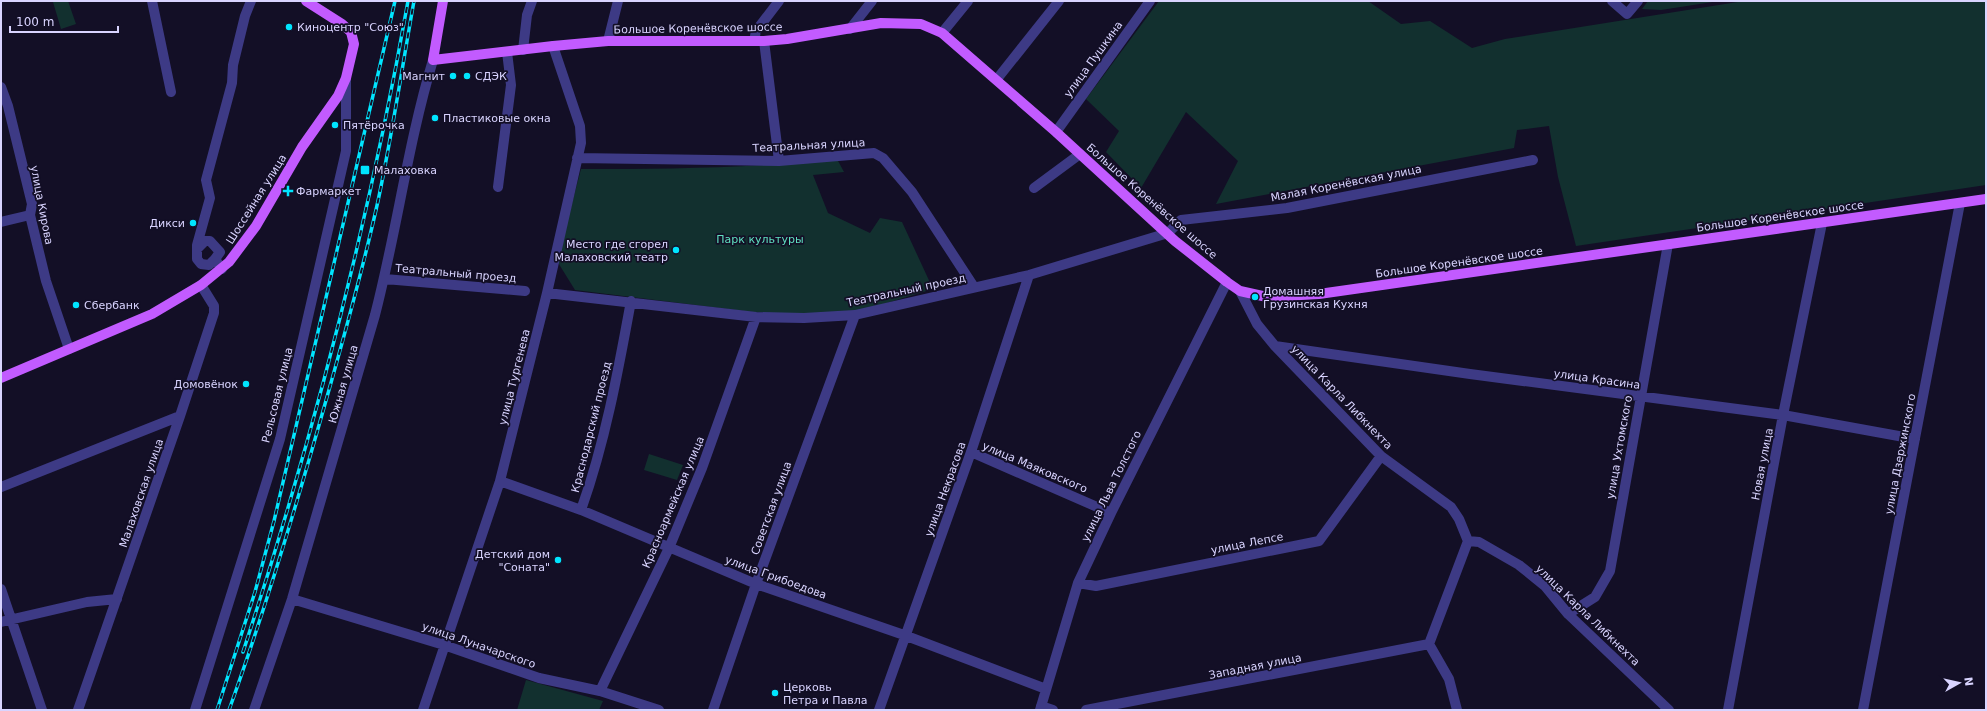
<svg xmlns="http://www.w3.org/2000/svg" width="1987" height="711" font-family="'DejaVu Sans',sans-serif">
<style>
.green{fill:#12302f}
.lines{fill:none;stroke-linecap:round;stroke-linejoin:round}
.minor{stroke:#3d3a85;stroke-width:10}
.major{stroke:#c25bff;stroke-width:10}
.rail-casing{stroke:#00e5ff;stroke-width:3.5}
.rail{stroke:#130f26;stroke-width:2;stroke-dasharray:6;stroke-linecap:butt}
.poi-dot{fill:#00e5ff;stroke:#130f26;stroke-width:1.5}
.labels{text-anchor:middle;stroke-width:3.5;stroke-linejoin:round;paint-order:stroke}
.poi-label{font-size:11px;fill:#d9d4ff;stroke:#130f26;text-anchor:start}
.street-label{font-size:11px;fill:#d9d4ff;stroke:#130f26}
.park-label{font-size:11px;fill:#5fe0c0;stroke:#130f26}
</style>
<rect width="100%" height="100%" fill="#130f26"/>
<!-- green -->
<path class="green" d="M68 1 76 24 61 29 53 2Z
M1159 1H1368L1401 24 1430 21 1472 48 1505 39 1744 1H1986V185L1576 246 1558 177 1549 126 1517 130 1514 148 1216 204 1238 161 1186 112 1141 188 1106 152 1119 131 1086 99Z
M1648 1H1719L1661 10 1642 9Z
M837 159 844 172 813 175 828 213 870 233 880 218 902 222 933 289 867 309 817 316 752 312 575 290 557 261 581 169C667 169 751 168 837 159Z
M649 454 683 465 677 480 644 470Z
M526 680 603 701 599 710H517Z"/>
<g class="lines">
<!-- minor -->
<path class="minor" d="M152 1 171 92
M1612 1 1627 14 1638 1
M850 29 872 1
M942 33 968 1
M608 41 618 1
M754 41 756 31 779 1
M764 41 779 161
M523 50 527 15 532 1
M997 79 1059 1
M1 87 8 106 32 204 30 215 46 281 69 349
M1056 132 1150 1
M577 158 779 161 874 153 883 158 912 192 974 287
M498 187 511 85 507 52
M1034 188 1080 154
M1 222 30 215
M197 249 205 241H210L220 252 215 259
M222 269 215 259 209 265 201 264 197 259V245L210 198 206 180 232 83 233 65 245 16 251 1
M385 279 525 291
M1240 291 1257 324 1275 346 1381 456 1451 507 1459 519 1468 541
M547 293 756 317 804 318 855 315 1029 275 1168 233 1181 220 1287 208 1533 160
M1275 346 1470 374 1783 415 1915 439
M971 452 1111 513
M500 481 581 510 756 584 904 635 1046 689
M1 487 180 416
M581 510C605 443 618 372 631 301
M1468 541 1479 542 1519 565 1545 586 1568 614 1669 710
M1078 583 1096 586 1319 541 1381 456
M1 589 42 710
M292 599 444 645 539 678 600 691 659 710
M1568 614 1595 597 1610 571 1668 244
M1 622 87 602 117 599
M600 691 669 548 702 468 756 317
M1041 706 1053 710
M78 710 180 416 214 313V306L201 285
M195 710 280 439 346 151V78
M254 710 292 599 375 315C397 230 408 143 433 60
M423 710 500 481 547 293 581 143 580 126 553 46
M713 710 756 584 855 315
M879 710 971 452 1029 275
M1040 710 1078 583 1111 513 1227 282
M1086 710 1429 644
M1457 710 1449 679 1429 644 1468 541
M1728 710 1783 415 1822 223
M1863 710 1960 203"/>
<!-- major -->
<path class="major" d="M443 1 433 60 553 46 608 41H764L787 39 881 23 921 24 942 33 1056 132 1175 241 1227 282 1240 291 1267 297 1319 294 1986 199
M1 378 152 314 201 285 229 262 256 226 302 147 338 96 346 78 354 44 351 32 342 24 306 1"/>
<!-- rail casing -->
<g class="rail-casing">
<path id="rail" d="M243 652C313 439 369 221 408 1
M217 710 255 592 274 521 395 1
M229 710C265 610 296 507 325 404 344 337 363 269 378 201 392 135 402 68 414 1"/>
</g>
<!-- rail -->
<use href="#rail" class="rail"/>
</g>
<!-- markers -->
<g class="poi-dot">
<circle cx="289" cy="27" r="4"/>
<circle cx="453" cy="76" r="4"/>
<circle cx="467" cy="76" r="4"/>
<circle cx="435" cy="118" r="4"/>
<circle cx="335" cy="125" r="4"/>
<rect x="360" y="165" width="10" height="10" rx="2"/>
<path d="M286 185h4v4h4v4h-4v4h-4v-4h-4v-4h4z"/>
<circle cx="193" cy="223" r="4"/>
<circle cx="676" cy="250" r="4"/>
<circle cx="1255" cy="297" r="4"/>
<circle cx="76" cy="305" r="4"/>
<circle cx="246" cy="384" r="4"/>
<circle cx="558" cy="560" r="4"/>
<circle cx="775" cy="693" r="4"/>
</g>
<g class="labels">
<!-- poi labels -->
<g class="poi-label">
<text x="297" y="31">Киноцентр "Союз"</text>
<text x="445" y="80" text-anchor="end">Магнит</text>
<text x="475" y="80">СДЭК</text>
<text x="443" y="122">Пластиковые окна</text>
<text x="343" y="129">Пятёрочка</text>
<text x="374" y="174">Малаховка</text>
<text x="296" y="195">Фармаркет</text>
<text x="185" y="227" text-anchor="end">Дикси</text>
<text x="668" y="248" text-anchor="end">Место где сгорел<tspan x="668" dy="13">Малаховский театр</tspan></text>
<text x="1263" y="295">Домашняя<tspan x="1263" dy="13">Грузинская Кухня</tspan></text>
<text x="84" y="309">Сбербанк</text>
<text x="238" y="388" text-anchor="end">Домовёнок</text>
<text x="550" y="558" text-anchor="end">Детский дом<tspan x="550" dy="13">"Соната"</tspan></text>
<text x="783" y="691">Церковь<tspan x="783" dy="13">Петра и Павла</tspan></text>
</g>
<!-- street labels -->
<g class="street-label">
<text transform="translate(698 28) rotate(-1)" y="4">Большое Коренёвское шоссе</text>
<text transform="translate(1093 59) rotate(-54)" y="4">улица Пушкина</text>
<text transform="translate(809 145) rotate(-3)" y="4">Театральная улица</text>
<text transform="translate(1346 183) rotate(-11)" y="4">Малая Коренёвская улица</text>
<text transform="translate(256 199) rotate(-58)" y="4">Шоссейная улица</text>
<text transform="translate(1152 201) rotate(41)" y="4">Большое Коренёвское шоссе</text>
<text transform="translate(42 205) rotate(79)" y="4">улица Кирова</text>
<text transform="translate(1780 216) rotate(-8)" y="4">Большое Коренёвское шоссе</text>
<text transform="translate(1459 262) rotate(-8)" y="4">Большое Коренёвское шоссе</text>
<text transform="translate(456 273) rotate(5)" y="4">Театральный проезд</text>
<text transform="translate(906 290) rotate(-12)" y="4">Театральный проезд</text>
<text transform="translate(514 377) rotate(-76)" y="4">улица Тургенева</text>
<text transform="translate(1597 379) rotate(8)" y="4">улица Красина</text>
<text transform="translate(343 384) rotate(-74)" y="4">Южная улица</text>
<text transform="translate(277 395) rotate(-76)" y="4">Рельсовая улица</text>
<text transform="translate(1342 397) rotate(46)" y="4">улица Карла Либкнехта</text>
<text transform="translate(591 427) rotate(-76)" y="4">Краснодарский проезд</text>
<text transform="translate(1619 447) rotate(-80)" y="4">улица Ухтомского</text>
<text transform="translate(1900 454) rotate(-79)" y="4">улица Дзержинского</text>
<text transform="translate(1762 464) rotate(-79)" y="4">Новая улица</text>
<text transform="translate(1035 467) rotate(23)" y="4">улица Маяковского</text>
<text transform="translate(1111 486) rotate(-64)" y="4">улица Льва Толстого</text>
<text transform="translate(945 489) rotate(-70)" y="4">улица Некрасова</text>
<text transform="translate(141 493) rotate(-71)" y="4">Малаховская улица</text>
<text transform="translate(673 502) rotate(-67)" y="4">Красноармейская улица</text>
<text transform="translate(771 508) rotate(-70)" y="4">Советская улица</text>
<text transform="translate(1247 543) rotate(-11)" y="4">улица Лепсе</text>
<text transform="translate(776 577) rotate(20)" y="4">улица Грибоедова</text>
<text transform="translate(1588 615) rotate(44)" y="4">улица Карла Либкнехта</text>
<text transform="translate(479 645) rotate(19)" y="4">улица Луначарского</text>
<text transform="translate(1255 666) rotate(-11)" y="4">Западная улица</text>
</g>
<!-- park labels -->
<g class="park-label">
<text x="760" y="243">Парк культуры</text>
</g>
</g>
<!-- border -->
<rect width="1987" height="711" fill="none" stroke="#d9d4ff" stroke-width="4"/>
<!-- north arrow -->
<g transform="translate(1959 683) rotate(82)" stroke="#130f26" stroke-width="3" paint-order="stroke">
<path d="M0-3L7 15L0 10L-7 15Z" fill="#d9d4ff"/>
<text y="-6" font-size="11" font-weight="bold" text-anchor="middle" fill="#d9d4ff">N</text>
</g>
<!-- scale -->
<path d="M10 26v6h108v-6" fill="none" stroke="#d9d4ff" stroke-width="2"/>
<text x="16" y="26" font-size="12" fill="#d9d4ff" stroke="#130f26" stroke-width="3" paint-order="stroke">100 m</text>
</svg>
